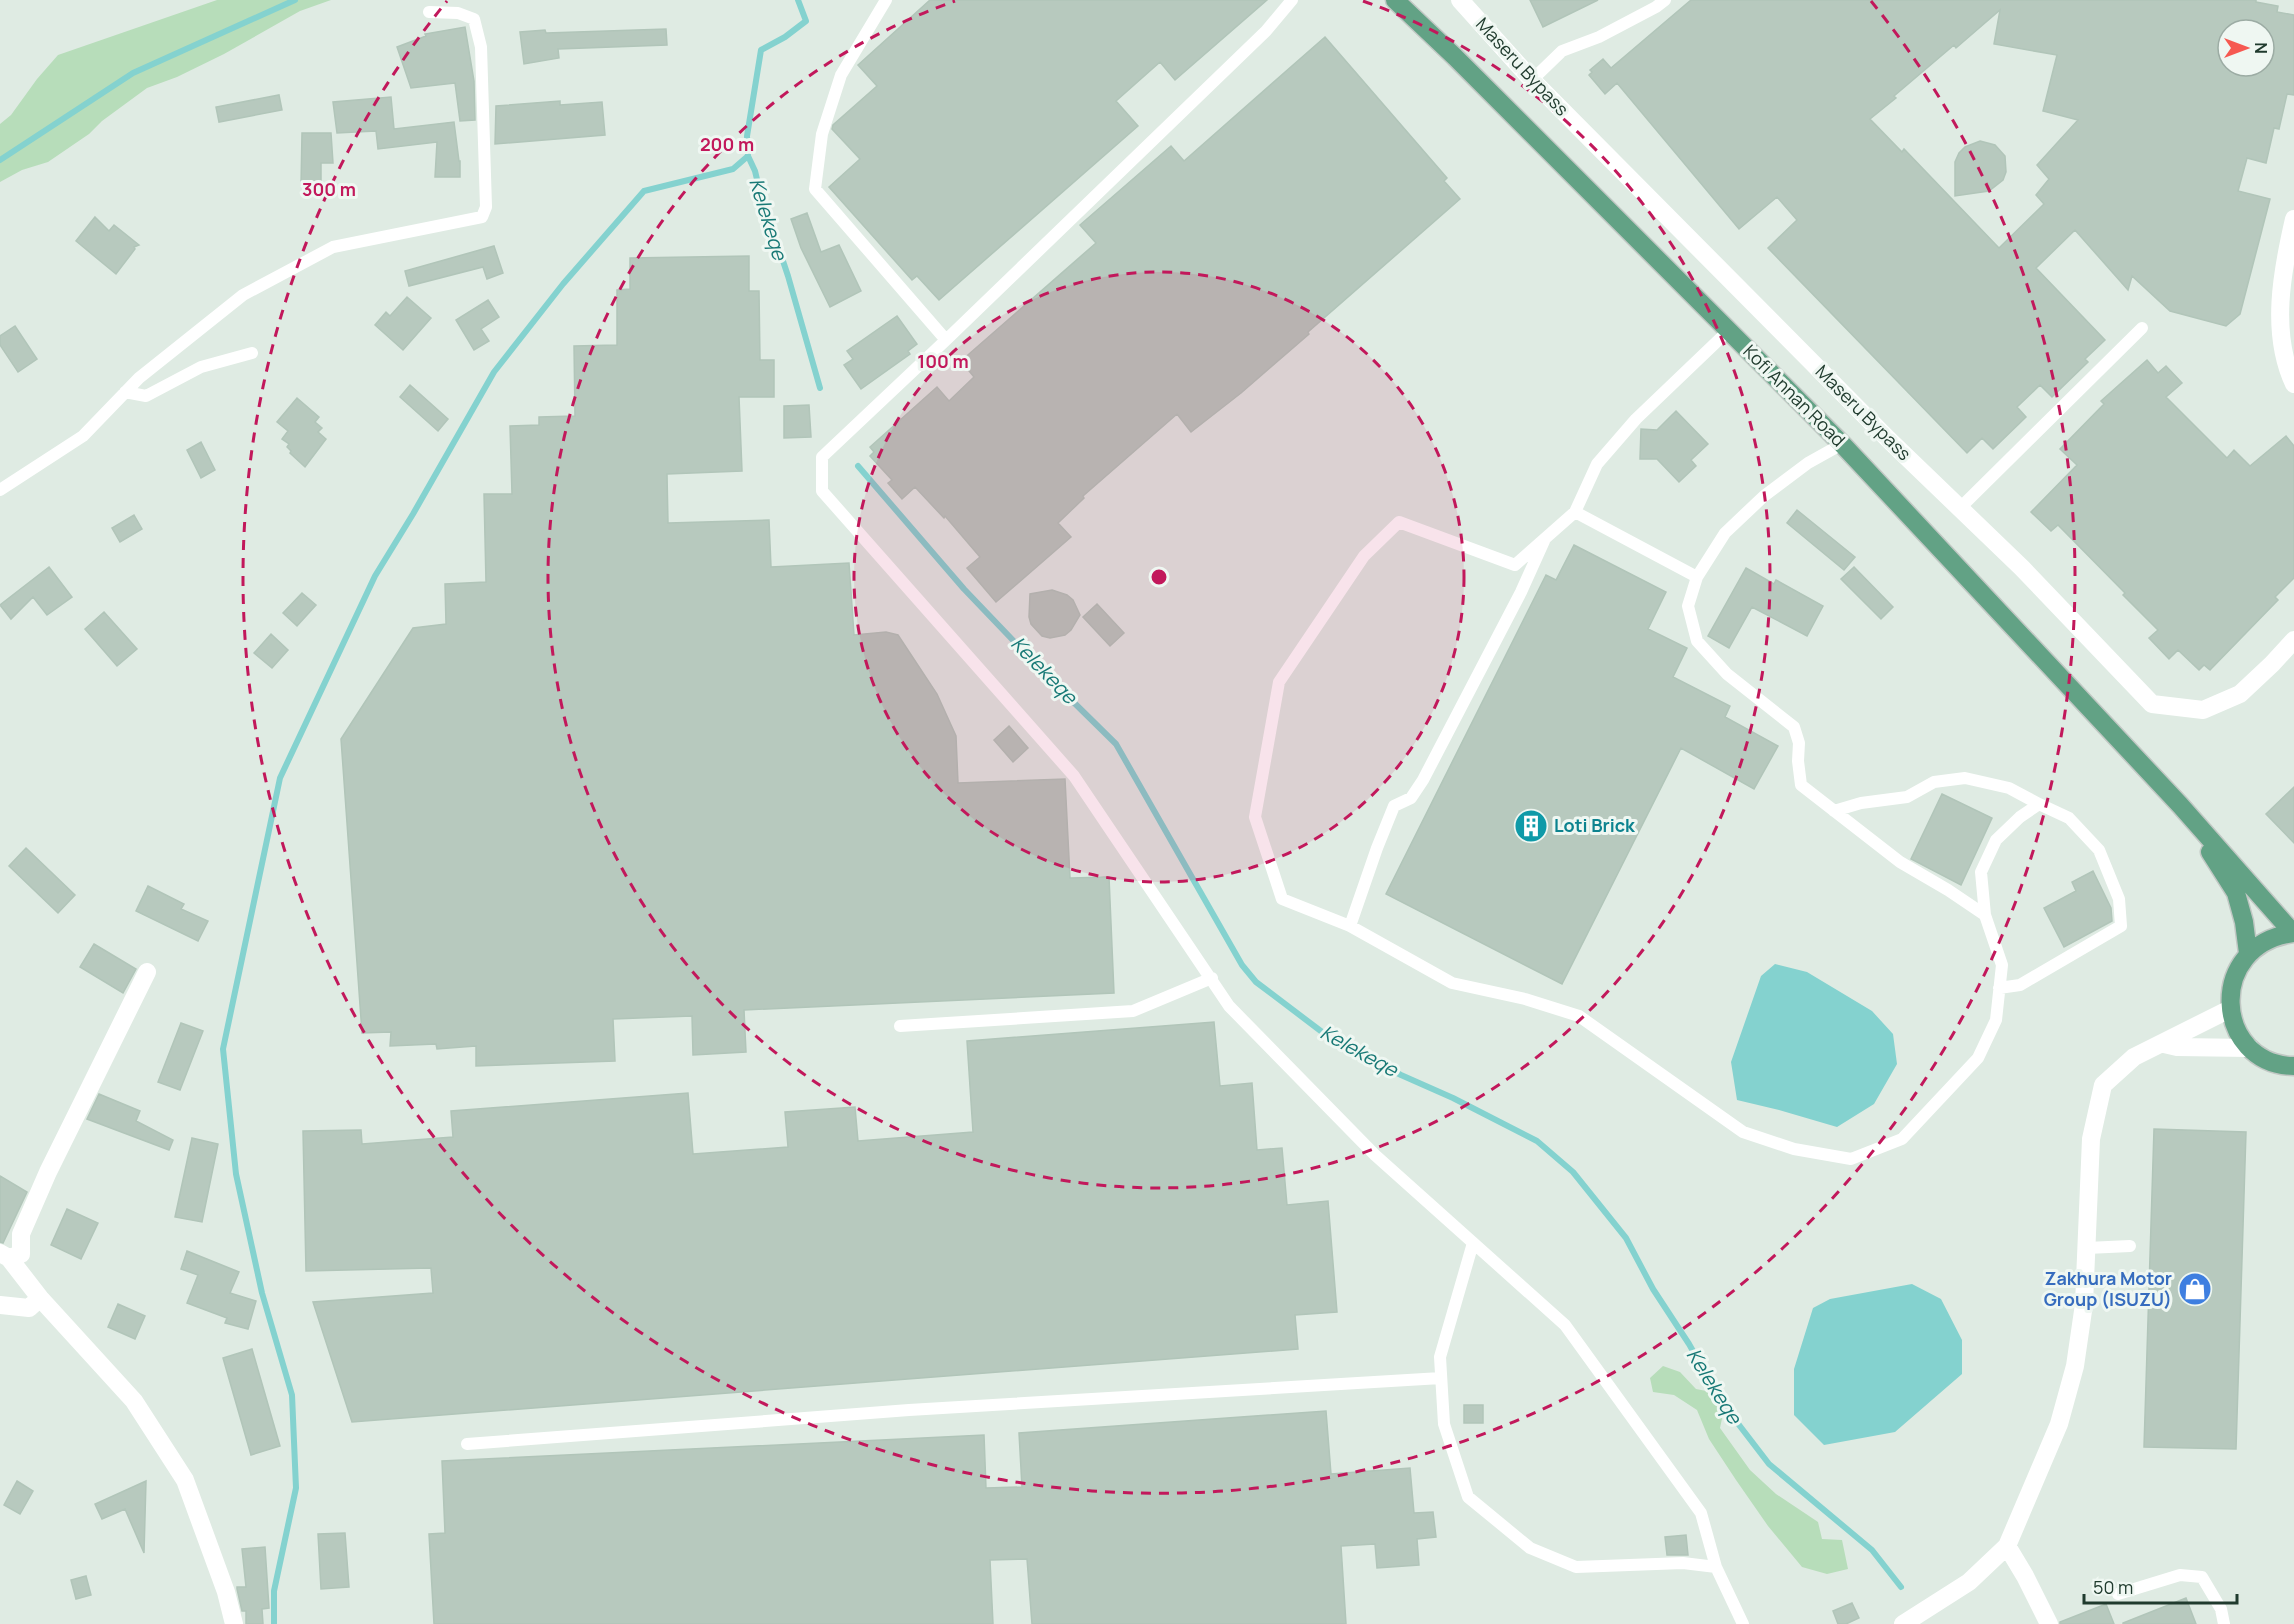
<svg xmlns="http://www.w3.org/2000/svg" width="2294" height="1624" font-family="Manrope,sans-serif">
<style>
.green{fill:#b7ddba}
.water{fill:#84d2cf}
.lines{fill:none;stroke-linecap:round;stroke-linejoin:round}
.stream{stroke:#84d2cf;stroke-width:6}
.building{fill:#b7c9be;stroke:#b1c5b9;stroke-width:1.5;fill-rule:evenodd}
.primary-casing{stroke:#c1c8c4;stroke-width:21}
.service{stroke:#fff;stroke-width:12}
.minor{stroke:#fff;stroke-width:18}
.primary{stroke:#62a285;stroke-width:18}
.ring{fill:none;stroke:#c2185b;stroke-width:3;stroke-dasharray:10 8}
.labels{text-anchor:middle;stroke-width:6;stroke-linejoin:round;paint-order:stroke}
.street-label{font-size:18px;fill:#203b2e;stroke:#eff7f2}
.culture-label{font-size:18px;font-weight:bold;fill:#0d838f;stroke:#eff7f2;text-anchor:start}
.shop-label{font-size:18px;font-weight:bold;fill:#366cbe;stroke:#eff7f2;text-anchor:end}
.water-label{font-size:20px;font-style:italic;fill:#187976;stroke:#eff7f2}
.centre{fill:#c2185b;stroke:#eff7f2;stroke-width:3}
.ring-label{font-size:18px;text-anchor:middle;font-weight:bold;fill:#c2185b;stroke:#eff7f2;stroke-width:6;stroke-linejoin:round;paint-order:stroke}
</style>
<rect width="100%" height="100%" fill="#dfebe3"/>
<!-- green -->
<path class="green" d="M217 0H331L300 11 224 54 177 77 147 88 102 121 89 134 48 162 22 170 0 182V124L11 115 37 79 58 55Z
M1663 1366 1680 1372 1696 1389 1727 1395 1720 1428 1750 1470 1776 1494 1818 1522 1822 1539 1842 1540 1848 1569 1827 1574 1802 1567 1768 1526 1736 1480 1709 1439 1697 1410 1674 1395 1653 1392 1650 1378Z"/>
<!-- water -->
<path class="water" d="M1775 964 1807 972 1872 1011 1893 1034 1897 1064 1874 1104 1837 1127 1779 1110 1737 1100 1731 1062 1761 976Z
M1912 1284 1941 1299 1962 1340V1374L1895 1432 1824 1445 1794 1415V1369L1813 1308 1830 1299Z"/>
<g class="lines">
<!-- stream -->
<path class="stream" d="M798 0 806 21 785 37 761 50 747 136 748 156 755 171 760 192 788 276 820 388
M0 160 133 73 295 0
M858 466 964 589 1050 679 1116 744 1242 965 1256 982 1334 1041 1401 1075 1453 1098 1537 1141 1573 1172 1626 1238 1653 1289 1689 1344 1723 1404 1769 1464 1872 1550 1901 1587
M274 1624V1591L296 1488 292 1395 262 1293 236 1174 223 1049 280 778 375 576 413 514 494 372 563 284 644 191 733 169 748 156"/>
</g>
<!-- building -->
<path class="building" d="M930 0H1267L1175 80 1160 62 1116 101 1138 126 939 300 917 276 912 280 829 187 860 159 832 129 833 125 877 86 858 65Z
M1530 0H1598L1543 27Z
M1691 0H2256V2L2278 6 2277 12 2294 15V95L2287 94 2279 129 2274 128 2266 163 2247 158 2238 191 2270 199 2240 314 2226 326 2170 311 2132 276 2128 290 2075 230 2036 268 2105 340 2085 359 2088 362 2052 397 2040 385 2017 407 2026 417 1993 449 1982 438 1967 453 1768 248 1797 220 1777 197 1739 229 1617 83 1605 94 1589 75 1592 72 1590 70 1603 59 1611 68ZM2000 10 1994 44 2057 55 2043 111 2078 120 2037 165 2049 179 2036 195 2044 204 1999 248 1904 149 1902 152 1870 119 1896 98 1894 96 1954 45 1956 48ZM2228 30H2264V66H2228Z
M465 27 474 81 475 120 460 121 455 83 411 88 397 47 426 36 425 34Z
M666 29 667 45 558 49 559 58 524 64 520 32 545 30 546 33Z
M1325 37 1447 178 1444 181 1460 199 1308 332 1309 334 1241 393 1191 432 1177 414 1083 496 1084 498 1058 523 1071 537 996 602 967 568 980 557 945 516 944 518 915 487 902 499 888 483 892 480 870 456 874 452 870 447 937 387 949 401 974 377 961 361 1096 243 1080 225 1171 146 1184 161Z
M279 95 282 110 219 122 216 107Z
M391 97 394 129 454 122 459 161H460V177H435L437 142 378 149 376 131 337 133 333 102Z
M560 101V105L602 102 605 135 495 144 496 106Z
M302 133H331L333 163H321V186L301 185Z
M1980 141 1995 145 2005 156 2006 172 2003 180 1989 191 1955 196V162L1959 153 1965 147Z
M807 213 821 252 839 245 861 291 830 307 801 248 791 219Z
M95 217 109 231 114 225 139 245 134 247 135 249 116 274 76 241Z
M494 246 503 273 487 279 483 267 409 286 405 271Z
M749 256V291H759L760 360H774V397H739L742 471 667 474 668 523 769 520 771 567 849 563 854 635 886 632 898 635 937 694 956 736 958 783 1065 779 1070 878 1109 877 1114 993 744 1010 746 1052 693 1055 692 1016 613 1019 615 1061 476 1066V1046L437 1049 436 1044 390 1046 391 1032 362 1033 341 739 413 628 446 624 445 584 486 582 484 494H512L510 426 539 425V417L575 416 574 346 617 345V290L630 289V258Z
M407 297 431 318 403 350 375 325 386 312 390 316Z
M488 300 499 317 481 329 489 341 474 350 456 320Z
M897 316 917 344 908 351 910 354 861 389 844 365 853 359 847 351Z
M15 326 37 359 18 372 0 345V336Z
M2147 360 2158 373 2166 366 2182 383 2166 397 2227 458 2234 450 2250 466 2286 436 2294 446V578L2275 597 2278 600 2210 670 2204 665 2199 670 2178 650 2169 659 2149 638 2158 630 2123 595 2125 593 2058 525 2051 531 2031 512 2077 465 2060 449 2104 404 2101 401Z
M410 385 448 419 438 431 400 397Z
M297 398 319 417 315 422 322 428 318 432 326 439 305 467 290 453 291 451 287 447 289 444 282 439 288 431 277 422Z
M809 405 811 437 784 438V406Z
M1676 411 1708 444 1691 460 1696 466 1679 482 1657 459H1640L1641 429 1657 430Z
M201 442 215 470 201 478 187 450Z
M1797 510 1855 557 1844 570 1787 523Z
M134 515 142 529 120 542 112 528Z
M1574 545 1666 592 1648 629 1687 648 1673 677 1730 706 1725 717 1778 746 1754 789 1681 748 1562 984 1386 894 1546 575 1556 580Z
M49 567 72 597 47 615 33 597 11 619 0 605Z
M1854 567 1893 607 1881 619 1841 579Z
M1746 568 1774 584 1776 580 1823 606 1807 636 1752 607 1729 648 1708 636Z
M1052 590 1067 595 1073 600 1080 615 1071 630 1065 635 1050 638 1042 636 1031 624 1029 617 1030 594Z
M302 593 316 605 297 626 283 613Z
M1097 604 1124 633 1110 646 1083 617Z
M104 612 137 649 117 666 85 629Z
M271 634 288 650 272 668 254 653Z
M1009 726 1028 748 1013 762 994 740Z
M2294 787V843L2266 814Z
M1942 794 1992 818 1961 885 1911 859Z
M26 848 75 895 58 913 9 866Z
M2093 871 2111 908 2112 921 2064 947 2044 908 2076 891 2072 882Z
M148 886 184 904 181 909 208 921 198 941 136 911Z
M94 944 136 969 123 993 80 967Z
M1214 1022 1220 1086 1252 1083 1257 1150 1282 1148 1287 1205 1328 1201 1337 1312 1295 1315 1298 1349 352 1422 313 1302 433 1293 431 1268 306 1271 303 1131 361 1130 362 1144 453 1137 451 1111 688 1093 693 1154 788 1147 785 1112 855 1107 858 1141 973 1132 967 1041Z
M181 1023 203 1031 180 1090 158 1082Z
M99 1094 140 1111 136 1121 173 1140 169 1150 87 1119Z
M2154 1129 2246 1132 2236 1449 2144 1447Z
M192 1138 218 1144 202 1222 175 1217Z
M0 1176 27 1192 3 1243 0 1242Z
M67 1209 98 1223 81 1259 51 1245Z
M187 1251 239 1272 230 1293 256 1301 248 1329 225 1323 227 1318 187 1303 198 1275 181 1269Z
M118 1304 145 1316 135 1339 108 1327Z
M252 1349 280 1446 251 1455 223 1358Z
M1464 1405H1483V1423H1464Z
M1326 1411 1331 1474 1410 1468 1414 1513 1433 1512 1436 1537 1417 1539 1419 1565 1377 1568 1375 1544 1341 1546 1346 1624H1032L1027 1559 990 1560 993 1624H434L429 1534 445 1533 442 1461 984 1435 986 1488 1022 1487 1019 1433Z
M17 1481 33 1491 20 1514 4 1505Z
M146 1481 144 1553 125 1509 102 1519 95 1504Z
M345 1533 349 1587 321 1589 318 1534Z
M1686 1535 1688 1555H1667L1665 1537Z
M265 1547 269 1608 262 1609 263 1624H246V1611H242L237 1589V1587H246L242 1549Z
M86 1576 91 1595 76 1599 71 1580Z
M2186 1598 2196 1624H2123V1623Z
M1852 1603 1859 1618 1846 1624H1838L1833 1611Z
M2106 1604 2114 1624H2060V1622Z"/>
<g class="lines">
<!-- primary casing -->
<g class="primary-casing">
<path id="primary" d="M1395 0 1455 57 1842 444 2180 805 2293 933
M2210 852 2236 893 2244 922 2248 953
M2294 933C2205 944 2214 1065 2294 1066"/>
</g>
<!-- service -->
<path class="service" d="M886 0 841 75 822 134 815 189 946 340
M1292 0 1266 31 946 340 822 457V491L1074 776 1229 1006 1375 1155 1565 1325 1701 1513 1716 1567 1743 1624
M1532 80 1562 51 1599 37 1656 7 1665 0
M1728 331 1636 419 1597 464 1575 512 1515 565 1399 522 1364 556 1279 682 1255 817 1282 899 1350 926 1452 983 1525 999 1579 1016 1743 1132 1794 1149 1851 1159 1902 1139 1978 1058 1996 1020 2002 965 1985 915 1948 890 1900 862 1801 785 1798 761 1799 743 1794 727 1727 674 1697 641 1688 606 1697 577 1725 533 1764 496 1808 463 1842 444
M125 392 146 396 201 367 252 353
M0 490 83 436 139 378 243 295 333 247 482 217 486 207 481 47 474 19 458 13 429 12
M1960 508 2142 328
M1575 512 1697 577
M1834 811 1861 803 1907 797 1934 782 1965 778 2009 788 2039 804
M1985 915 1981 872 1996 840 2020 817 2039 804 2069 818 2099 850 2119 899 2121 926 2020 985 1999 988
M1350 926 1377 848 1394 806 1411 798 1423 780 1521 592 1544 541
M900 1026 1133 1011 1212 978
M1473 1243 1440 1357 1444 1424 1468 1497 1530 1548 1576 1567 1683 1563 1716 1567
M2087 1248 2130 1246
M467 1444 909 1410 1441 1378
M2118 1594 2180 1575 2202 1577 2221 1609 2224 1624"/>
<!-- minor -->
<path class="minor" d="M1460 0 1532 80 1888 439 2022 568 2152 704 2203 710 2240 694 2272 664 2294 640
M2294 219C2282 271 2270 333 2294 384
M2164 1044 2177 1047 2250 1048
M0 1253 9 1258 40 1298 134 1401 185 1480 226 1592 234 1624
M9 1258 21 1254V1234L48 1172 147 972
M0 1305 29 1308 40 1298
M2007 1546 2025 1576 2049 1624
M1903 1624 1969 1582 2007 1546 2059 1424 2075 1366 2084 1304 2091 1139 2103 1085 2134 1057 2230 1009"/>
<!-- primary -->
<use href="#primary" class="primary"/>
</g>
<!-- distance rings -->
<circle cx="1159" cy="577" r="305" fill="#c2185b" fill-opacity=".12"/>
<g class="ring">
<circle cx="1159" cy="577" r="305"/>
<path d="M1363 1A611 611 0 1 1 955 1"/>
<path d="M1871 1A916 916 0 1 1 447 1"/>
</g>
<!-- icons -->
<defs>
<g id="building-disc" transform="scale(1.725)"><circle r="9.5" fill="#0f9aa8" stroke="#eff7f2"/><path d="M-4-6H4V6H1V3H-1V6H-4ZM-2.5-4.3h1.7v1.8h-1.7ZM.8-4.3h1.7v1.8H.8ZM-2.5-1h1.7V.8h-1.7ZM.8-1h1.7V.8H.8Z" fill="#fff"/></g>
<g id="shop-disc" transform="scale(1.725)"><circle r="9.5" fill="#3f7fe0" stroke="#eff7f2"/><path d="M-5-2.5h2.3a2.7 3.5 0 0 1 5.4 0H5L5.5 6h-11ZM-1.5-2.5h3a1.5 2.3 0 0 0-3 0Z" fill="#fff"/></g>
</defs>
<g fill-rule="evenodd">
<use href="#building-disc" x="1531" y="826"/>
<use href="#shop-disc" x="2195" y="1289"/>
</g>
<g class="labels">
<!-- street labels -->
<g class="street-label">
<text transform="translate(1522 67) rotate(47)" y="6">Maseru Bypass</text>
<text transform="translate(1794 396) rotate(45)" y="6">Kofi Annan Road</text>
<text transform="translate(1863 413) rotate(45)" y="6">Maseru Bypass</text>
</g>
<!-- culture labels -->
<g class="culture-label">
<text x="1554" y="832">Loti Brick</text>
</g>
<!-- shop labels -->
<g class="shop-label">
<text x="2172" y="1285">Zakhura Motor<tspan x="2172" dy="21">Group (ISUZU)</tspan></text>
</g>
<!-- water labels -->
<g class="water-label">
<text transform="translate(768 219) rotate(73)" y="7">Kelekeqe</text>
<text transform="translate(1044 670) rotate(46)" y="7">Kelekeqe</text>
<text transform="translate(1359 1051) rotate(29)" y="7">Kelekeqe</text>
<text transform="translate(1714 1386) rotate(58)" y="7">Kelekeqe</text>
</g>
</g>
<circle cx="1159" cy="577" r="9" class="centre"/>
<g class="ring-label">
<text x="727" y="151">200 m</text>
<text x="329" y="196">300 m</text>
<text x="943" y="368">100 m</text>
</g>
<!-- north arrow -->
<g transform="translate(2246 48) rotate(90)"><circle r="28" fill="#eff7f2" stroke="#9caca4" stroke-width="1.5"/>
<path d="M0-4.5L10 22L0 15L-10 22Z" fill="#f65951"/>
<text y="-9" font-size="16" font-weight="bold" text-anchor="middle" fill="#203b2e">N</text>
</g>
<!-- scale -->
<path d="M2084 1594v9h153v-9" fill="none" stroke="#203b2e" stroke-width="3"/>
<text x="2093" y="1594" font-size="18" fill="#203b2e" stroke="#eff7f2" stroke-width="4.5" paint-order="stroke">50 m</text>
</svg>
